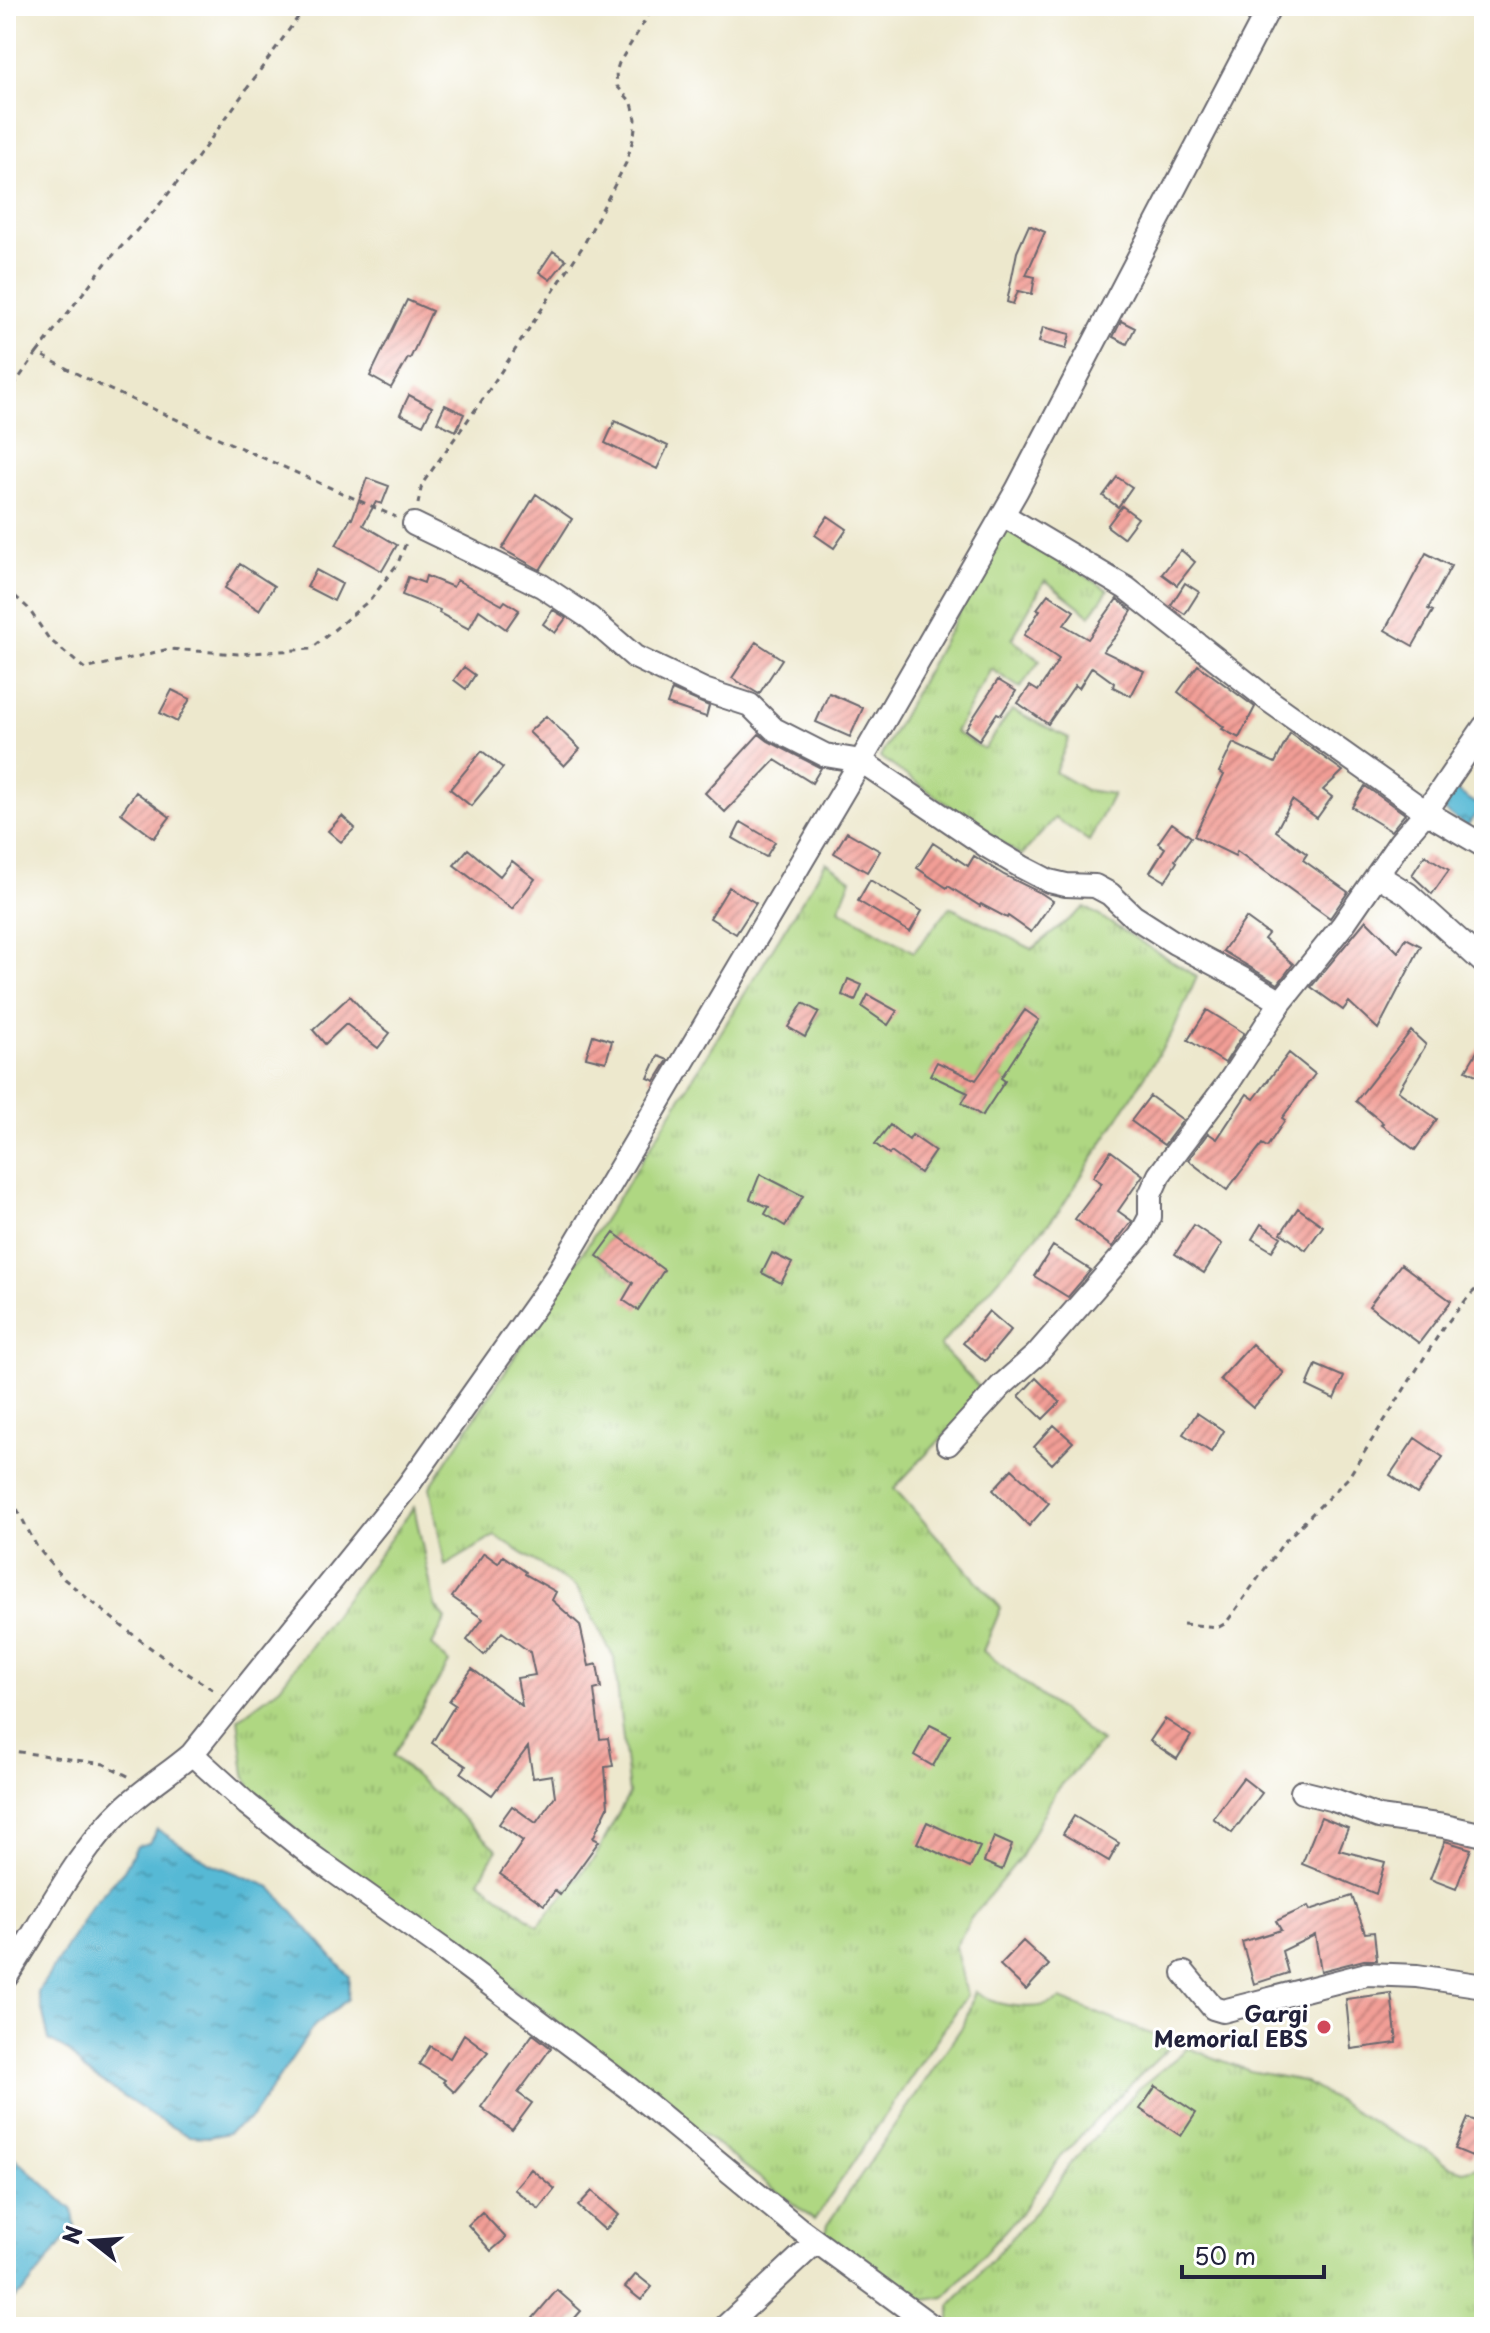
<svg xmlns="http://www.w3.org/2000/svg" width="1490" height="2333" font-family="'Playpen Sans',sans-serif">
<style>
.grass{fill:url(#grass-tufts);stroke:#687c5e;stroke-width:2;fill-rule:evenodd}
.water{fill:url(#water-ripples);stroke:#3c6e88;stroke-width:2}
.building{fill:url(#building-hatch)}
.lines{fill:none;stroke-linecap:round;stroke-linejoin:round}
.minor-casing{stroke:#69676e;stroke-width:26}
.path{stroke:#69676e;stroke-width:3;stroke-dasharray:6 6;stroke-linecap:butt}
.minor{stroke:#fff;stroke-width:22}
.poi-dot{fill:#d1495b;stroke:#fff;stroke-width:3}
.labels{text-anchor:middle;stroke-width:6;stroke-linejoin:round;paint-order:stroke}
.poi-label{font-size:22px;font-weight:bold;fill:#22223b;stroke:#fff;text-anchor:end}
</style>
<defs>
<pattern id="grass-tufts" width="24" height="20" patternUnits="userSpaceOnUse" patternTransform="scale(2)"><rect width="24" height="20" fill="#afd782"/><path d="M3 7l-1-3M5 7V3M7 7l1-3M15 17l-1-3M17 17v-4M19 17l1-3" fill="none" stroke="#96b871"/></pattern>
<pattern id="water-ripples" width="26" height="14" patternUnits="userSpaceOnUse" patternTransform="scale(2)"><rect width="26" height="14" fill="#56b9d5"/><path d="M2 4q2-2 4 0t4 0M15 11q2-2 4 0t4 0" fill="none" stroke="#4796ae"/></pattern>
<pattern id="building-hatch" width="6" height="6" patternUnits="userSpaceOnUse" patternTransform="scale(2)"><rect width="6" height="6" fill="#f29e96"/><path d="M-1 1l2-2M0 6l6-6M5 7l2-2" fill="none" stroke="#c4807c"/></pattern>
</defs>
<rect width="100%" height="100%" fill="#fff"/>
<filter id="ink" filterUnits="userSpaceOnUse"><feTurbulence type="fractalNoise" baseFrequency=".0125" numOctaves="2"/><feDisplacementMap in="SourceGraphic" scale="16" xChannelSelector="R" yChannelSelector="G"/><feConvolveMatrix kernelMatrix="1 2 1 2 8 2 1 2 1" color-interpolation-filters="sRGB"/></filter>
<filter id="wash" filterUnits="userSpaceOnUse"><feTurbulence type="fractalNoise" baseFrequency=".006" numOctaves="4" result="noise"/><feDisplacementMap in="SourceGraphic" scale="32" xChannelSelector="R" yChannelSelector="G"/><feGaussianBlur stdDeviation="1.8" result="paint"/><feColorMatrix in="noise" values="0 0 0 0 0 0 0 0 0 0 0 0 0 0 0 0 0 1.4 0 .05"/><feComposite in="paint" operator="in"/></filter>
<g filter="url(#wash)">
<rect width="100%" height="100%" fill="#ede8cd"/>
<!-- grass -->
<path class="grass" d="M1006 526 1108 590 1090 615 1045 580 1012 639 1040 661 1020 688 991 669 955 732 984 749 1012 710 1069 738 1055 772 1086 790 1113 794 1089 841 1055 818 1021 856 880 757Z
M826 862 851 879 839 909 914 952 950 907 1032 949 1085 907 1197 977 1172 1033 1060 1210 940 1346 985 1393 894 1488 1001 1608 983 1651 1101 1742 1055 1792 1020 1858 971 1918 955 1947 967 1995 814 2220 573 2033 326 1855 252 1794 245 1774 238 1719 280 1687 414 1507 435 1606 446 1619 432 1645 449 1663 393 1756 497 1849 479 1880 538 1926 595 1857 629 1794 614 1658 577 1588 495 1536 445 1566 430 1487 631 1178ZM802 1003 819 1013 805 1037 789 1027ZM1025 1010 1039 1020 1016 1055 1002 1046ZM984 1068 1005 1080 982 1116 962 1102ZM913 1135 935 1151 919 1173 897 1156ZM782 1184 803 1196 786 1226 765 1214ZM614 1233 628 1279 597 1256ZM773 1253 791 1263 781 1283 762 1273Z
M975 1991C982 1995 990 2001 998 2003 1019 2008 1043 2009 1061 1999L1174 2043 1133 2082 1060 2157 1020 2214 945 2297 926 2300 903 2291 863 2265 825 2234 827 2225 964 2024Z
M1188 2048 1250 2071 1303 2081 1386 2130 1426 2150 1449 2166 1464 2171 1484 2165V2327H954L950 2324V2306L1050 2195 1069 2165 1138 2089Z"/>
<!-- water -->
<path class="water" d="M1451 787 1481 807 1467 826 1438 807Z
M157 1829 210 1863 271 1887 349 1976 348 1999 314 2026 252 2117 228 2133 209 2137 188 2136 159 2120 85 2071 68 2051 49 2040 38 1992 93 1904 124 1870 137 1846 149 1843Z
M6 2150 73 2210 75 2227 25 2290 6 2305Z"/>
<g id="blocks">
<!-- building -->
<path class="building" d="M1029 225 1045 232 1026 275 1035 277 1032 294 1018 291 1013 304 1007 302 1017 252Z
M553 251 566 260 550 280 539 272Z
M407 300 432 311 410 359 408 358 391 388 370 376Z
M1121 321 1135 328 1127 344 1113 337Z
M1043 327 1070 334 1066 349 1039 342Z
M409 395 432 407 423 425 400 414Z
M445 405 464 414 456 431 437 422Z
M615 421 668 446 657 469 605 443Z
M1117 477 1132 487 1118 507 1103 496Z
M367 478 389 486 382 504 376 502 363 525 397 545 382 571 336 545 351 518 352 519Z
M536 494 572 519 540 570 502 549Z
M1122 506 1138 518 1123 538 1107 526Z
M828 516 847 529 834 548 815 535Z
M1181 550 1195 562 1177 585 1162 574Z
M1426 553 1451 566 1428 609 1433 611 1413 646 1385 630Z
M240 564 274 586 259 610 225 588Z
M316 570 342 584 334 601 307 587Z
M426 576 453 587 457 580 502 605 505 601 519 610 506 629 479 610 469 629 439 613 440 610 402 595 408 577 424 583Z
M1185 583 1199 592 1185 614 1171 605Z
M1048 594 1074 611 1064 625 1088 639 1117 599 1132 611 1116 636 1103 651 1144 671 1131 696 1113 687 1114 683 1092 667 1079 688 1075 685 1048 724 1018 703 1030 686 1038 691 1059 659 1024 635 1040 610 1037 609Z
M553 610 566 618 555 633 543 624Z
M756 642 782 659 759 694 732 678Z
M1198 665 1255 707 1239 738 1222 729 1224 727 1178 692Z
M464 667 475 675 466 689 454 680Z
M998 680 1016 691 1001 715 997 713 979 740 965 730Z
M172 690 190 699 177 722 160 713Z
M672 690 709 706 706 717 667 704Z
M829 693 863 708 850 737 816 722Z
M546 716 580 749 564 766 529 732Z
M1290 733 1343 771 1323 790 1332 797 1317 818 1292 800 1276 831 1307 854 1303 860 1348 892 1330 918 1237 851 1235 856 1194 836 1224 775 1219 772 1233 743 1275 763Z
M759 734 768 741 821 768 812 783 775 760 725 812 705 793Z
M482 751 503 768 471 806 450 789Z
M1365 786 1405 814 1391 831 1352 807Z
M136 792 170 817 154 838 121 813Z
M342 816 355 828 341 842 328 831Z
M741 822 775 842 766 857 733 838Z
M1172 823 1191 837 1175 860 1177 862 1165 881 1150 872 1165 848 1158 843Z
M847 832 880 851 867 872 834 853Z
M933 843 968 866 974 856 1004 875 1041 893 1053 901 1031 932 1008 916 1007 918 981 904 980 906 948 886 947 888 917 868Z
M468 849 500 876 512 861 535 879 512 909 454 865Z
M1425 855 1449 870 1432 894 1412 875Z
M870 880 922 911 910 932 858 901Z
M729 887 756 903 736 934 710 918Z
M1246 918 1268 934 1264 939 1293 964 1278 984 1223 951Z
M1366 920 1398 952 1406 938 1421 946 1378 1029 1349 1002 1343 1010 1311 987Z
M848 979 862 985 855 1001 842 995Z
M868 995 897 1011 888 1025 862 1007Z
M350 996 369 1017 390 1033 378 1048 346 1024 325 1044 313 1030Z
M803 1003 819 1012 805 1037 788 1027Z
M1025 1010 1039 1020 1001 1078 1005 1081 982 1116 962 1103 968 1093 930 1075 937 1062 976 1080Z
M1207 1010 1244 1033 1225 1063 1188 1040Z
M1411 1031 1426 1045 1398 1091 1437 1119 1415 1150 1381 1125 1383 1123 1356 1101Z
M593 1035 612 1041 606 1062 586 1057Z
M1484 1040V1079L1466 1070Z
M1289 1053 1315 1074 1282 1118 1285 1120 1267 1147 1262 1144 1227 1190 1188 1160 1208 1133 1217 1139 1247 1094 1254 1099Z
M658 1056 668 1060 655 1081 648 1078Z
M1150 1096 1183 1120 1164 1145 1131 1121Z
M890 1125 909 1140 912 1135 935 1151 920 1173 891 1152 889 1154 875 1144Z
M1111 1151 1143 1175 1118 1211 1132 1221 1112 1247 1075 1219 1102 1183 1093 1177Z
M760 1174 803 1196 785 1226 765 1214 769 1207 750 1199Z
M1298 1208 1323 1226 1306 1250 1281 1233Z
M1261 1224 1281 1237 1272 1251 1252 1239Z
M1194 1225 1222 1244 1204 1273 1175 1254Z
M614 1233 664 1270 638 1310 623 1300 633 1283 597 1256Z
M1053 1246 1091 1270 1068 1297 1034 1276Z
M772 1253 792 1263 781 1283 762 1273Z
M1401 1264 1451 1301 1419 1343 1369 1306Z
M989 1311 1011 1330 985 1361 963 1343Z
M1252 1344 1284 1373 1253 1408 1220 1379Z
M1316 1365 1344 1377 1334 1399 1307 1386Z
M1036 1378 1060 1402 1043 1419 1019 1396Z
M1197 1413 1224 1431 1211 1452 1183 1434Z
M1054 1425 1073 1442 1052 1464 1034 1447Z
M1415 1438 1443 1457 1417 1494 1390 1475Z
M1012 1469 1049 1503 1029 1526 993 1490Z
M484 1553 498 1563 503 1556 526 1572 525 1574 556 1592 552 1600 580 1625 589 1666 597 1664 601 1688 594 1690 600 1739 608 1738 613 1766 605 1767 608 1807 593 1838 599 1841 560 1895 555 1891 544 1905 500 1874 523 1841 499 1824 512 1806 536 1823 555 1796 552 1775 533 1778 528 1747 492 1795 461 1773 466 1766 432 1743 455 1705 449 1701 472 1669 522 1706 517 1678 535 1675 530 1652 502 1632 484 1655 467 1640 483 1619 452 1597Z
M1165 1719 1191 1736 1177 1759 1150 1741Z
M930 1725 950 1735 933 1766 914 1755Z
M1243 1778 1262 1793 1232 1833 1213 1818Z
M1074 1816 1119 1843 1109 1861 1063 1834Z
M1321 1817 1348 1828 1339 1850 1385 1862 1376 1894 1302 1864Z
M927 1822 980 1847 970 1868 917 1843Z
M994 1837 1012 1845 1002 1870 984 1862Z
M1445 1841 1471 1849 1456 1889 1430 1879Z
M1352 1896 1365 1933 1374 1932 1377 1960H1364L1321 1971 1315 1935 1282 1951 1288 1973 1254 1984 1242 1942 1281 1930 1276 1921 1308 1906 1310 1910Z
M1023 1941 1049 1965 1026 1990 1000 1965Z
M1391 1993 1397 2043 1351 2049 1346 1999Z
M464 2034 488 2052 454 2092 443 2082 445 2080 419 2064 430 2046 450 2058Z
M533 2034 551 2048 518 2093 532 2103 512 2130 481 2107Z
M1156 2086 1196 2113 1181 2136 1140 2109Z
M1468 2118 1484 2124 1472 2156 1455 2149Z
M531 2169 555 2189 539 2209 514 2189Z
M592 2191 619 2215 605 2230 578 2206Z
M482 2212 506 2238 491 2251 468 2225Z
M636 2274 652 2287 641 2300 625 2287Z
M557 2290 581 2311 567 2327H544L533 2318Z"/>
</g>
</g>
<g filter="url(#ink)">
<use href="#blocks" fill-opacity="0" stroke="#69676e" stroke-width="2"/>
<g class="lines">
<!-- minor casing -->
<g class="minor-casing">
<path id="minor" d="M414 524 542 586 590 618 635 657 704 690 750 705 774 729 825 755 861 761 985 845 1022 867 1049 881 1066 885 1095 886 1110 894 1133 916 1175 943 1241 978 1281 1002
M1484 727 1426 812 1484 846
M1377 875 1408 894 1484 963
M948 1444 1001 1386 1036 1355 1140 1236 1150 1217V1195L1159 1175 1229 1082 1281 1002 1342 926 1400 842 1426 812 1271 702 1126 588 1003 515
M1302 1792 1334 1800 1379 1817 1444 1826 1484 1835
M1184 1973 1213 2008 1223 2011 1367 1974 1417 1976 1484 1986
M6 1977C44 1921 74 1855 124 1808 145 1788 170 1773 192 1754
M725 2327 816 2242
M933 2327 798 2228 627 2087 447 1952 312 1856 247 1804 192 1754 407 1487 555 1278 861 761 1017 490 1270 6"/>
</g>
<!-- path -->
<path class="path" d="M37 353 106 263 151 215 198 157 306 6
M6 396 37 353 99 385 396 517
M418 504 422 484 485 396 583 246 626 163 634 136 636 119 632 103 617 86 616 72 619 63 654 6
M6 588 28 608 49 639 85 669 169 649 238 654 311 649 371 599 398 563 406 543
M6 1488 37 1547 64 1579 123 1627 168 1661 215 1691
M1183 1624 1219 1627 1226 1623 1284 1542 1348 1478 1443 1328 1470 1295 1484 1281
M6 1750 104 1764 130 1777"/>
<!-- minor -->
<use href="#minor" class="minor"/>
</g>
</g>
<!-- markers -->
<circle class="poi-dot" cx="1324" cy="2027" r="8"/>
<g class="labels">
<!-- poi labels -->
<g class="poi-label">
<text x="1308" y="2022">Gargi<tspan x="1308" dy="25">Memorial EBS</tspan></text>
</g>
</g>
<!-- margin -->
<rect width="1490" height="2333" fill="none" stroke="#fff" stroke-width="32"/>
<!-- north arrow -->
<g transform="translate(92 2241) rotate(287)" stroke="#ffffff" stroke-width="6" paint-order="stroke">
<path d="M0-6L14 30L0 20L-14 30Z" fill="#22223b"/>
<text y="-12" font-size="22" font-weight="bold" text-anchor="middle" fill="#22223b">N</text>
</g>
<!-- scale -->
<path d="M1182 2265v12h142v-12" fill="none" stroke="#22223b" stroke-width="4"/>
<text x="1194" y="2265" font-size="24" fill="#22223b" stroke="#ffffff" stroke-width="6" paint-order="stroke">50 m</text>
</svg>
